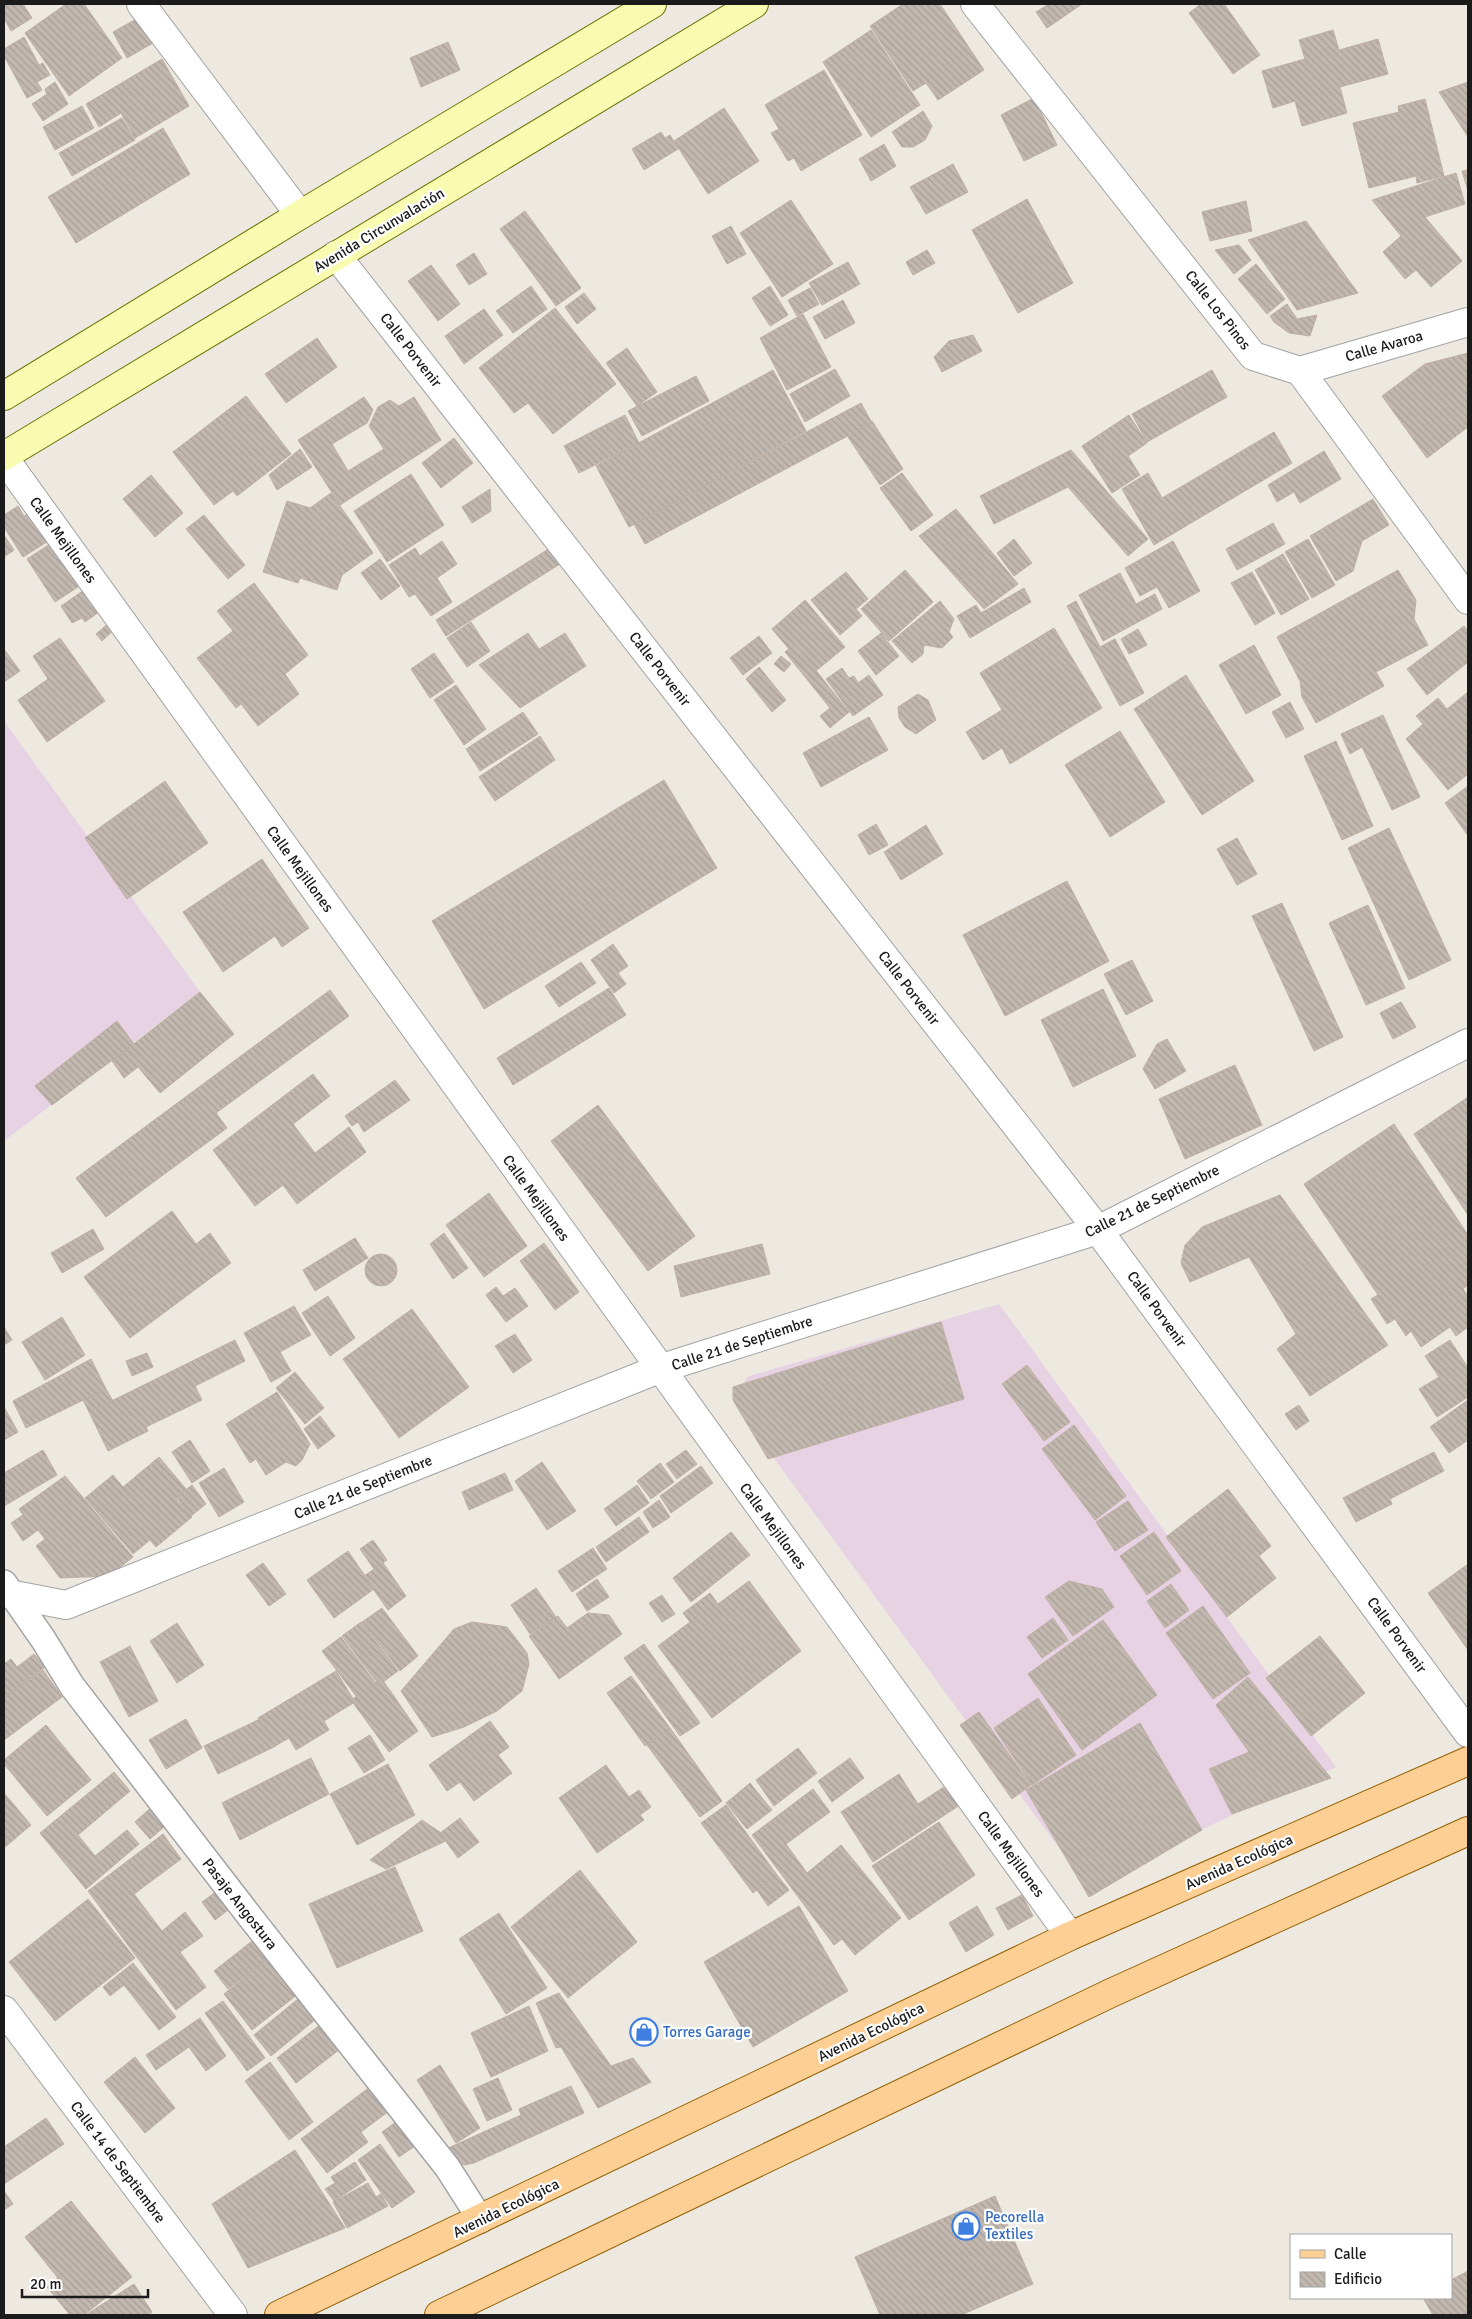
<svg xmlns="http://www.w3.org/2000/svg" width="1472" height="2319" font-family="Signika,sans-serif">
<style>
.industrial{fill:#e7d2e3}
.building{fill:url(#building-back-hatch);stroke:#bfafa3}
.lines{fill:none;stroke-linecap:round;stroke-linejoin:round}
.service-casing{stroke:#a2a2a2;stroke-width:28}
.minor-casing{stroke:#a2a2a2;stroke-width:30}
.tertiary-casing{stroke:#a2a2a2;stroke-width:30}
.secondary-casing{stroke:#697301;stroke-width:30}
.primary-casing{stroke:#936000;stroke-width:30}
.service{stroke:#fff;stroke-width:25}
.minor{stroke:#fff;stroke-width:28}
.tertiary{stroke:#fff;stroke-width:28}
.secondary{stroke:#f9fbb1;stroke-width:28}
.primary{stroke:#fecf95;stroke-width:28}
.labels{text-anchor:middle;stroke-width:4.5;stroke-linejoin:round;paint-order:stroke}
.street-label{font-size:15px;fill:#1b1b1b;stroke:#fff}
.shop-label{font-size:15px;fill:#366cbe;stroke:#fff;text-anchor:start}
</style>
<defs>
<pattern id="building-back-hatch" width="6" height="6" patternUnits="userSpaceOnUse" patternTransform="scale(1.25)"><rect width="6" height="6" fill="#c2b8b0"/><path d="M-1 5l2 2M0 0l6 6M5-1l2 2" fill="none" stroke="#a69e97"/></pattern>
</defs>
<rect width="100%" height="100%" fill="#ede9e0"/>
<!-- industrial -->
<path class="industrial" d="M4 721 200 992 4 1141Z
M999 1304 1336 1767 1102 1876 1070 1863 735 1405 737 1390 749 1376Z"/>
<!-- building -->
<path class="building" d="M4 4H23L32 18 11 31 4 18Z
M66 4H84L122 58 69 96 25 33Z
M903 4H940L984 70 938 100 926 83 913 91 870 26Z
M1049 4H1082L1047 28 1036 12Z
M1201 4H1224L1260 55 1233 74 1189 13Z
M138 18 153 43 127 58 113 32Z
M871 30 920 105 871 137 823 62Z
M1333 30 1339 50 1378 39 1388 74 1340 87 1347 113 1302 126 1295 101 1273 108 1262 71 1305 59 1299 40Z
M24 37 39 65 43 63 50 75 37 82 42 90 27 98 4 56V49Z
M448 42 460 70 421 87 410 58Z
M162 59 189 106 135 138 121 113 99 127 86 104Z
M824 70 862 135 801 171 794 158 788 161 771 133 779 129 765 105Z
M55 82 68 104 43 121 32 104 47 94 45 89Z
M1468 82V137L1439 92Z
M1034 98 1057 145 1024 161 1001 115Z
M1425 99 1444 176 1417 183 1416 176 1369 188 1353 123 1399 112 1398 106Z
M82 106 94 128 55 150 43 127Z
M724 108 759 161 708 194 674 141Z
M923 111 932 126 925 140 913 147H902L892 132Z
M122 118 135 140 72 176 59 153Z
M163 128 190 174 76 243 48 197Z
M661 132 665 138 670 135 678 149 644 170 632 149Z
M884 144 896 166 871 181 859 159Z
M953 164 968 192 926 214 910 187Z
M1468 170V191L1462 171Z
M1456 173 1465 204 1425 217 1462 261 1431 287 1416 270 1405 279 1383 252 1401 236 1372 200Z
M1027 199 1073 283 1018 313 972 230Z
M791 200 833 264 782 297 740 233Z
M1246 201 1252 231 1210 241 1202 212Z
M525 211 581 288 556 306 500 229Z
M1306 221 1358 293 1297 310 1248 240Z
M731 226 746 254 727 264 712 236Z
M1239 245 1251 260 1234 274 1215 250Z
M927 250 935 263 913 275 906 262Z
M474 253 487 274 469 285 456 265Z
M848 262 860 284 822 305 809 283Z
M1256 264 1285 299 1267 314 1238 279Z
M431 265 460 304 438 321 408 281Z
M531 286 547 309 513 333 496 311Z
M770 286 788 315 770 326 752 298Z
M810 288 819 304 797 316 788 300Z
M584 293 596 309 577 324 565 307Z
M843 300 855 323 825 339 813 317Z
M1287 304 1297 319 1317 315 1310 336 1289 333 1274 322 1270 316Z
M555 308 616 384 553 434 528 403 514 413 479 368Z
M484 309 503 335 464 364 445 336Z
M803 314 831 367 787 390 760 338Z
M973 335 982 351 942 372 934 357 949 341Z
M317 338 337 367 286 403 265 374Z
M627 348 657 392 637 406 606 363Z
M1468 353V427L1427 458 1382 396 1425 364Z
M835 369 850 396 805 422 790 394Z
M773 370 806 431 629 527 596 466Z
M1212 370 1227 397 1147 442 1132 414Z
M696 376 709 401 642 436 628 411Z
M246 396 291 454 237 496 233 491 214 505 173 452Z
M364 397 373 410 367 423 332 444 348 471 384 449 369 426 378 407 390 400 399 406 414 397 441 440 340 505 298 440Z
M861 403 872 423 645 544 634 524Z
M625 415 639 443 579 473 564 446Z
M1129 415 1147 443 1128 456 1140 475 1112 493 1082 446Z
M872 421 903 469 880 485 848 437Z
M1274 432 1292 463 1154 545 1122 489 1148 473 1162 498Z
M454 438 473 463 441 488 422 463Z
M300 449 312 467 277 490 269 475Z
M1071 450 1148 539 1128 556 1068 487 994 524 980 496Z
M1324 451 1341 479 1300 503 1294 492 1277 502 1268 485Z
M902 473 933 515 911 531 880 488Z
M411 474 444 525 387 562 354 511Z
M151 475 183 513 155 537 123 499Z
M490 489 491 511 472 523 462 507Z
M331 493 373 553 342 575 337 590 300 578 298 583 263 572 287 501 310 508Z
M1373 499 1389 525 1362 541 1353 571 1336 581 1310 536Z
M18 506 24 516 32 511 50 540 23 557 4 527V515Z
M956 509 1018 584 984 609 919 536Z
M204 515 245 565 228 579 186 529Z
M1273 523 1285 544 1237 570 1226 549Z
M4 535 14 550 4 557Z
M1014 539 1032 563 1014 576 997 553Z
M1308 539 1335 585 1312 598 1285 552Z
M442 541 457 564 437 578 452 602 431 616 415 594 409 597 389 565 415 548 420 556Z
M1173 541 1200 591 1169 608 1157 587 1140 596 1125 568Z
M50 544 78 587 55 602 27 559Z
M550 548 560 564 446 636 436 620Z
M1283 554 1309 599 1281 615 1255 570Z
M380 559 400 586 381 600 361 573Z
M905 570 933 602 889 641 861 609Z
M1398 570 1416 600 1414 619 1428 645 1376 672 1384 686 1316 723 1302 697 1300 681 1277 637Z
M846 572 868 599 856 609 862 616 840 635 811 600Z
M1252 572 1275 613 1255 625 1231 583Z
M1120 573 1136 604 1155 594 1162 609 1103 641 1079 595Z
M254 583 308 655 285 674 299 694 258 726 241 704 236 708 197 658 233 631 217 611Z
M90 586 99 612 85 622 82 618 72 623 61 606Z
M1024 588 1031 602 970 638 957 616 976 605 981 613Z
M805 600 845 647 811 675 772 629Z
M940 601 954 619 949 632 953 637 942 648 924 645 923 654 912 663 892 641Z
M1076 601 1100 647 1115 639 1144 693 1120 706 1067 606Z
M111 621 117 627 102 641 96 634Z
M471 622 490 651 467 667 447 638Z
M1464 626 1468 631V662L1427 695 1407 669Z
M1054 628 1102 708 1010 764 1002 748 983 760 966 732 1002 710 980 673Z
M1138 629 1147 645 1129 654 1121 639Z
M528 633 539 649 565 633 586 666 520 708 479 665Z
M881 633 899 656 876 675 858 651Z
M759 636 772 653 743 675 730 658Z
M60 638 105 701 47 742 18 700 48 679 33 656Z
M795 644 849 712 830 728 820 716 830 708 785 652Z
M1254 645 1281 695 1246 714 1219 665Z
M4 649 20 671 4 682Z
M434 653 454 682 430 698 411 669Z
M781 656 791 664 784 672 774 664Z
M759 667 786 700 772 712 746 679Z
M842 668 849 678 854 676 858 683 869 675 883 695 853 716 826 679Z
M1186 675 1254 781 1202 815 1134 709Z
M456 685 486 729 464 745 434 700Z
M1468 692V774L1448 790 1406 739 1423 724 1416 716 1438 698 1447 709Z
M918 694 928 700 936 720 916 734 905 727 899 718 898 707Z
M1290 702 1304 729 1286 738 1272 712Z
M523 712 538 734 480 771 466 749Z
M1383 715 1420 797 1392 810 1362 747 1350 754 1341 734Z
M869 717 888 750 821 787 803 753Z
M1120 731 1165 802 1110 837 1065 765Z
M540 736 555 760 495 801 479 777Z
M1336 741 1373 826 1342 840 1304 756Z
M664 780 717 868 484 1009 432 921Z
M165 781 208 843 127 899 85 838Z
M1468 786V836L1445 803Z
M876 824 888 845 869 855 858 835Z
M926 825 943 854 901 880 884 852Z
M1389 828 1451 960 1409 980 1348 848Z
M1237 838 1257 874 1237 885 1217 849Z
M262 859 309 928 282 947 275 936 223 972 183 912Z
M1067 881 1109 961 1005 1016 963 935Z
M1282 903 1343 1037 1314 1051 1252 916Z
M1368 905 1405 988 1366 1005 1329 923Z
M613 944 628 966 618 973 626 984 614 993 591 960Z
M1132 960 1153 1001 1126 1015 1104 974Z
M581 962 596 983 559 1007 545 986Z
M609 988 626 1015 513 1085 497 1058Z
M1103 989 1136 1056 1073 1087 1041 1020Z
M330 990 349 1016 216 1113 227 1128 106 1217 76 1178Z
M200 992 234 1034 160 1093 138 1067 124 1078 112 1061Z
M1401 1002 1416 1027 1393 1039 1380 1013Z
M117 1021 134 1044 52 1105 35 1086Z
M1167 1039 1186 1071 1155 1089 1143 1069 1157 1044Z
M1235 1065 1262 1125 1185 1159 1159 1099Z
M313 1074 330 1096 293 1124 315 1153 349 1127 366 1152 297 1204 283 1185 255 1206 213 1150Z
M395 1080 410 1100 364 1132 358 1122 352 1126 345 1116Z
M1468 1097V1215L1414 1134Z
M598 1105 695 1236 648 1271 551 1141Z
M1394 1124 1468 1235V1285L1463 1289 1468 1296V1327L1456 1336 1450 1327 1421 1347 1411 1331 1406 1336 1395 1319 1387 1324 1371 1299 1378 1295 1304 1184Z
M489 1193 527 1246 484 1277 446 1225Z
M1280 1195 1388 1345 1310 1396 1277 1349 1296 1334 1249 1257 1190 1282 1181 1263 1185 1245 1202 1227Z
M172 1211 196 1244 210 1233 231 1263 130 1338 84 1277Z
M93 1229 104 1249 62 1273 51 1253Z
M444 1233 468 1268 453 1279 430 1244Z
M355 1238 368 1258 315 1291 303 1270Z
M544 1243 579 1292 555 1310 520 1261Z
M762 1244 770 1274 681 1297 674 1266Z
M365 1270a16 16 0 1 1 32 0a16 16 0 1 1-32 0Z
M496 1287 503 1296 515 1288 528 1306 506 1322 486 1295Z
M328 1296 355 1338 330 1356 302 1313Z
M294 1306 311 1335 280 1352 291 1371 271 1382 244 1333Z
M412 1309 469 1387 399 1438 343 1359Z
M62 1317 85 1355 45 1380 22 1342Z
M941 1322 964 1399 768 1459 733 1400V1387Z
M4 1327 12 1340 4 1345Z
M515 1334 532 1360 513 1373 495 1346Z
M235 1340 245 1361 195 1386 202 1400 146 1427 148 1431 108 1451 89 1412Z
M1450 1340 1468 1368V1397L1437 1417 1419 1389 1439 1377 1425 1356Z
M147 1353 153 1367 132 1376 126 1361Z
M91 1359 106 1389 26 1428 13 1401Z
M1027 1365 1070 1422 1044 1441 1002 1384Z
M295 1372 324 1408 305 1424 276 1388Z
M106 1389 113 1401 89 1412 83 1400Z
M277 1392 310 1444 302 1460 296 1466 286 1462 266 1475 256 1459 250 1463 226 1424Z
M1468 1400V1440L1449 1453 1430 1427Z
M1299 1405 1309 1421 1296 1430 1285 1414Z
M4 1407 18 1432 4 1440Z
M320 1416 335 1436 318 1449 304 1429Z
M1074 1425 1126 1496 1095 1520 1042 1449Z
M190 1440 210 1471 192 1483 172 1452Z
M43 1450 57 1475 4 1506V1473Z
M686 1450 697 1464 677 1479 666 1464Z
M1434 1452 1444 1471 1390 1499 1392 1504 1356 1522 1343 1498Z
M159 1457 186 1489 176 1498 192 1517 156 1547 150 1540 133 1554 85 1498 113 1475 123 1487Z
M542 1462 576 1511 547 1530 515 1481Z
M660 1463 674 1482 651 1499 637 1481Z
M701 1466 713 1483 671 1513 660 1496Z
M224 1468 244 1502 219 1517 199 1483Z
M505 1473 513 1490 469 1510 462 1492Z
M65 1476 133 1557 109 1576 60 1578 36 1546 45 1539 38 1530 23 1541 11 1523 23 1515 19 1509Z
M192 1485 206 1504 191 1516 177 1497Z
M637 1485 649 1503 616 1526 604 1509Z
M1228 1489 1271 1546 1259 1556 1276 1578 1227 1617 1166 1537Z
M659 1500 670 1517 653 1528 643 1512Z
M1128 1501 1148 1530 1115 1551 1096 1522Z
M639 1517 649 1532 606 1562 596 1547Z
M731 1532 750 1555 691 1602 673 1578Z
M1154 1532 1181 1571 1147 1595 1120 1556Z
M373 1540 387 1560 374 1569 360 1549Z
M593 1548 607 1569 572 1592 558 1571Z
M348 1551 374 1589 334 1618 307 1580Z
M263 1563 286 1594 269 1606 246 1575Z
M383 1563 406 1596 388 1610 364 1576Z
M1468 1564V1650L1428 1593Z
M597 1579 609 1597 587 1611 576 1594Z
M749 1581 801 1651 712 1718 658 1646 690 1622 683 1613 710 1593 718 1604Z
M1069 1581 1102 1589 1114 1607 1073 1636 1045 1597Z
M1171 1584 1189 1610 1165 1628 1147 1601Z
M536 1588 556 1617 530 1634 511 1605Z
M662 1595 675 1614 662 1622 649 1603Z
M1203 1606 1250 1673 1213 1699 1166 1633Z
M382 1608 418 1656 400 1671 362 1622Z
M588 1613 609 1615 622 1634 559 1679 529 1636 558 1616 567 1628Z
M1053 1618 1068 1640 1042 1658 1027 1637Z
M1103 1620 1157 1695 1082 1750 1028 1674Z
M361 1622 398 1671 379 1685 342 1636Z
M472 1622 507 1627 527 1653 529 1664 522 1691 497 1711 464 1727 432 1737 401 1691 454 1629Z
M177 1623 204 1665 177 1683 150 1641Z
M1320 1636 1365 1693 1311 1736 1266 1678Z
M341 1637 378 1686 359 1700 322 1651Z
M644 1644 700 1723 680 1736 624 1658Z
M130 1646 158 1701 129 1717 100 1662Z
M34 1654 45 1667 4 1699V1664L11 1659 17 1667Z
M43 1670 62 1697 4 1740V1698Z
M336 1671 355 1702 324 1721 329 1730 296 1750 289 1738 275 1746 258 1718Z
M631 1676 670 1728 645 1746 607 1693Z
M1248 1677 1331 1778 1232 1814 1209 1769 1249 1752 1216 1705Z
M382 1679 418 1731 389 1752 351 1700Z
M1038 1698 1076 1755 1032 1785 994 1728Z
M979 1712 1031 1785 1012 1799 960 1725Z
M262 1718 276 1746 218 1774 204 1746Z
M186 1719 202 1748 166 1769 149 1740Z
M490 1721 509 1747 498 1755 512 1773 474 1801 460 1782 447 1791 429 1765Z
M1140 1723 1202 1830 1089 1897 1026 1790Z
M46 1725 91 1780 47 1816 4 1764V1760Z
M670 1728 722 1801 700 1817 647 1745Z
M370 1735 385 1760 364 1773 348 1748Z
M798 1748 817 1773 774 1806 756 1780Z
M311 1758 329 1794 240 1840 222 1803Z
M850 1758 864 1778 832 1802 818 1781Z
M388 1764 415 1815 357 1845 330 1794Z
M606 1765 629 1797 639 1790 651 1807 640 1815 644 1820 597 1853 559 1798Z
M114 1772 130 1791 78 1835 95 1856 127 1830 139 1844 86 1889 40 1833Z
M899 1774 918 1804 947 1785 960 1805 873 1862 841 1812Z
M750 1783 772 1810 747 1829 726 1803Z
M813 1789 830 1812 786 1844 807 1873 841 1845 901 1918 855 1955 842 1939 834 1945 752 1835Z
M4 1793 31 1825 4 1848Z
M156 1803 171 1821 150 1839 135 1822Z
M726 1805 777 1875 753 1893 701 1823Z
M460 1818 479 1842 458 1858 440 1833Z
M422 1820 450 1839 386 1869 370 1860Z
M939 1822 975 1875 909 1920 872 1866Z
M163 1834 181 1859 134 1894 162 1931 185 1912 203 1936 180 1952 206 1987 176 2010 88 1891Z
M395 1867 423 1931 337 1968 309 1904Z
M580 1870 637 1942 568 1998 511 1927Z
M777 1875 789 1890 768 1906 757 1890Z
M224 1886 237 1903 215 1920 202 1902Z
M1022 1895 1033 1916 1008 1930 996 1908Z
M88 1899 135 1958 55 2021 9 1962Z
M799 1906 848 1991 753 2047 704 1962Z
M977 1906 994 1935 966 1952 949 1923Z
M499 1913 547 1988 506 2014 459 1939Z
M252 1941 266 1960 228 1989 214 1971Z
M273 1954 302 1991 252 2030 224 1994Z
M133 1963 176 2017 159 2030 124 1985 110 1996 103 1987Z
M559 1993 611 2066 633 2058 651 2082 598 2108 561 2047 556 2048 536 2003Z
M304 1994 321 2015 271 2056 254 2035Z
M223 2001 265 2058 247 2071 205 2013Z
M529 2006 548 2051 491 2077 471 2033Z
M200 2018 226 2056 206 2071 189 2047 156 2070 146 2055Z
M329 2018 348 2043 296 2083 277 2058Z
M135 2057 175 2108 145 2133 104 2082Z
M270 2062 313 2122 289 2140 245 2081Z
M440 2065 480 2128 456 2143 417 2080Z
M498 2078 512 2110 487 2121 473 2089Z
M375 2083 393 2108 361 2132 368 2142 327 2173 301 2139Z
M571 2086 584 2113 474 2163 464 2165 454 2160 446 2149 521 2115 519 2109Z
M46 2118 64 2144 4 2184V2147Z
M400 2119 418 2144 399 2157 382 2132Z
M380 2144 415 2192 392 2208 358 2160Z
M295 2150 345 2228 248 2268 212 2204Z
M355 2162 366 2180 334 2201 325 2189 335 2183 331 2177Z
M368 2183 376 2197 381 2194 388 2206 347 2228 333 2202Z
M4 2191 13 2204 4 2210Z
M995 2196 1033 2284 961 2315H880L855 2257Z
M71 2201 132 2277 84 2315H70L47 2287 58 2278 25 2237Z
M1468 2271V2315H1433L1423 2298H1451V2280Z
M134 2284 152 2312 147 2315H88L87 2314Z"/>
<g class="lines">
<!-- service casing -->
<g class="service-casing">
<path id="service" d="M4 1583 43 1639 72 1686 251 1918 447 2167 481 2220"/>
</g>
<!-- minor casing -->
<g class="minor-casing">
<path id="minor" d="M141 4 300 215
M975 4 1253 356 1300 371 1468 600
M336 255 1098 1230 1468 1733
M1300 371 1468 322
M4 458 1070 1936
M4 1593 66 1605 659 1369 1098 1230 1468 1043"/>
</g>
<!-- tertiary casing -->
<g class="tertiary-casing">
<path id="tertiary" d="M4 2010 233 2315"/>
</g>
<!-- secondary casing -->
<g class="secondary-casing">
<path id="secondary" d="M4 396 300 215 652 4
M4 456 754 4"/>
</g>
<!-- primary casing -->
<g class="primary-casing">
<path id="primary" d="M279 2315 1070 1936 1468 1761
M439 2315 1111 1993 1468 1831"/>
</g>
<!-- service -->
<use href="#service" class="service"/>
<!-- minor -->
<use href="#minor" class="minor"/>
<!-- tertiary -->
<use href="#tertiary" class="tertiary"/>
<!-- secondary -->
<use href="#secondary" class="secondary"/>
<!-- primary -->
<use href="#primary" class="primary"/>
</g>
<!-- icons -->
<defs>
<g id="shop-ring" transform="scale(1.4375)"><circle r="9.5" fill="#fff" stroke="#3f7fe0" stroke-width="1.5"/><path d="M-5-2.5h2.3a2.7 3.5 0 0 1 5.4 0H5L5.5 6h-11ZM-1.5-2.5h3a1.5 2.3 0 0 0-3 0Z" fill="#3f7fe0"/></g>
</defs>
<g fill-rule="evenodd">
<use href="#shop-ring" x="644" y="2032"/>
<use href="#shop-ring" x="966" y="2226"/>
</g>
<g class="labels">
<!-- street labels -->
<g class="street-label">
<text transform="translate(379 230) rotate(-31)" y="5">Avenida Circunvalación</text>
<text transform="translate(1218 310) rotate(52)" y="5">Calle Los Pinos</text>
<text transform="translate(1384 346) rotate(-16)" y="5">Calle Avaroa</text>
<text transform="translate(411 350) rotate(52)" y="5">Calle Porvenir</text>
<text transform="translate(63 540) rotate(54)" y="5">Calle Mejillones</text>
<text transform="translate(660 669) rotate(52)" y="5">Calle Porvenir</text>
<text transform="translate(300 869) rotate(54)" y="5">Calle Mejillones</text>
<text transform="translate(909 988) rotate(52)" y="5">Calle Porvenir</text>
<text transform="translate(536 1198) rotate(54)" y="5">Calle Mejillones</text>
<text transform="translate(1152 1201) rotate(-26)" y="5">Calle 21 de Septiembre</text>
<text transform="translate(1157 1309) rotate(54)" y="5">Calle Porvenir</text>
<text transform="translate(742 1343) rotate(-18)" y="5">Calle 21 de Septiembre</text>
<text transform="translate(363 1487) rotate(-22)" y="5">Calle 21 de Septiembre</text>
<text transform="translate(773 1526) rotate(54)" y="5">Calle Mejillones</text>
<text transform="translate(1397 1635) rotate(54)" y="5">Calle Porvenir</text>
<text transform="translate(1011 1854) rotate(54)" y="5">Calle Mejillones</text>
<text transform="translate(1239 1862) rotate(-24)" y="5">Avenida Ecológica</text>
<text transform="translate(240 1904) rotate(52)" y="5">Pasaje Angostura</text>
<text transform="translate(871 2032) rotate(-26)" y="5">Avenida Ecológica</text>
<text transform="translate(118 2162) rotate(53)" y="5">Calle 14 de Septiembre</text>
<text transform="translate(506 2208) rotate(-26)" y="5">Avenida Ecológica</text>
</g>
<!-- shop labels -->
<g class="shop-label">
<text x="663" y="2037">Torres Garage</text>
<text x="985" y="2222">Pecorella<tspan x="985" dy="17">Textiles</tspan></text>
</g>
</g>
<!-- border -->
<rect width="1472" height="2319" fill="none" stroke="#1b1b1b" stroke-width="10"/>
<!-- legend -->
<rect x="1290" y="2234" width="162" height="65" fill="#ffffff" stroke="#a4a4a4"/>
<rect x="1300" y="2250" width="25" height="8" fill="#fecf95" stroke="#a4a4a4"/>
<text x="1334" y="2259" font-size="15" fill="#1b1b1b">Calle</text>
<rect x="1300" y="2272" width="25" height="15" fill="url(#building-back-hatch)" stroke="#a4a4a4"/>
<text x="1334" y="2284" font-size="15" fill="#1b1b1b">Edificio</text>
<!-- scale -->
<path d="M22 2289v8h126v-8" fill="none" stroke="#1b1b1b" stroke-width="2.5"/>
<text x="30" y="2289" font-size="15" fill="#1b1b1b" stroke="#ffffff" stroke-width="4" paint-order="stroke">20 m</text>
</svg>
